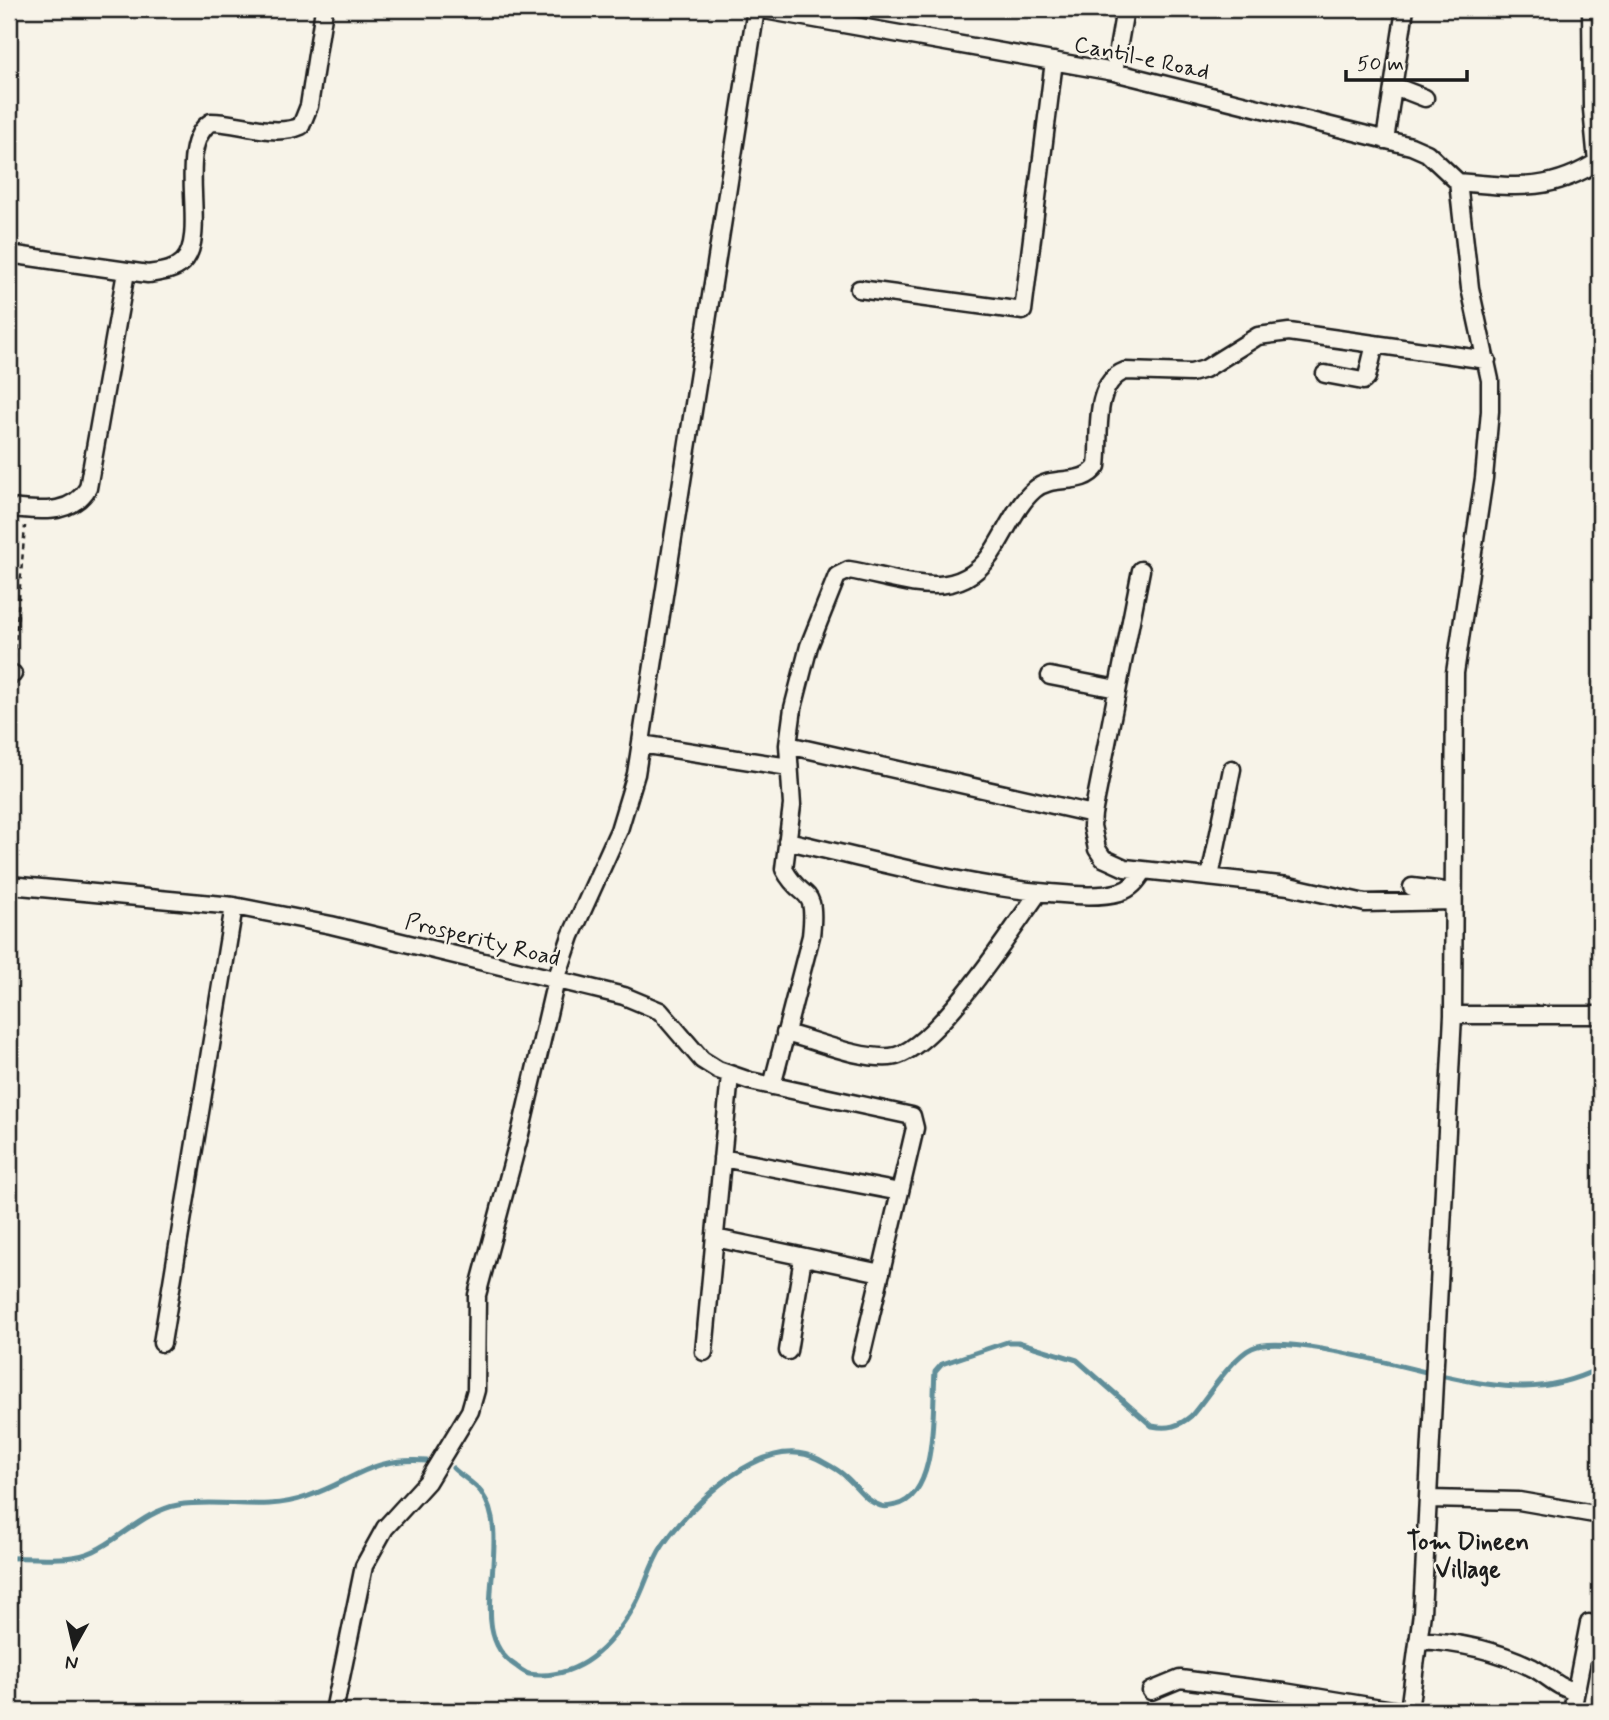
<svg xmlns="http://www.w3.org/2000/svg" width="1609" height="1720" font-family="Mynerve,sans-serif">
<style>
.lines{fill:none;stroke-linecap:round;stroke-linejoin:round}
.stream{stroke:#608e99;stroke-width:5}
.minor-casing{stroke:#1c1c1c;stroke-width:21}
.path{stroke:#1c1c1c;stroke-width:2.5;stroke-dasharray:5 5;stroke-linecap:butt}
.minor{stroke:#f7f3e8;stroke-width:16}
.labels{text-anchor:middle;stroke-width:5;stroke-linejoin:round;paint-order:stroke}
.street-label{font-size:23px;fill:#1c1c1c;stroke:#f7f3e8}
.neighbourhood-label{font-size:24px;font-weight:bold;fill:#1c1c1c;stroke:#f7f3e8}
</style>
<rect width="100%" height="100%" fill="#f7f3e8"/>
<filter id="ink" filterUnits="userSpaceOnUse"><feTurbulence type="fractalNoise" baseFrequency=".0143" numOctaves="2"/><feDisplacementMap in="SourceGraphic" scale="14" xChannelSelector="R" yChannelSelector="G"/><feConvolveMatrix kernelMatrix="1 2 1 2 8 2 1 2 1" color-interpolation-filters="sRGB"/></filter>
<g filter="url(#ink)">
<g class="lines">
<!-- stream -->
<path class="stream" d="M1445 1376C1505 1389 1544 1395 1600 1368
M453 1468C461 1476 474 1483 481 1492 517 1541 461 1632 516 1666 520 1669 525 1673 529 1674 579 1681 611 1646 634 1607 645 1588 650 1564 663 1545 691 1505 764 1431 818 1459 827 1464 838 1469 845 1476 857 1486 865 1501 881 1506 886 1508 891 1506 896 1505 939 1495 932 1407 935 1372L942 1364 1007 1342H1018L1077 1360 1152 1426C1168 1429 1178 1427 1191 1416 1206 1399 1232 1357 1252 1348 1282 1334 1391 1364 1426 1372
M9 1558C36 1556 69 1563 94 1551 122 1538 145 1511 178 1505 221 1498 264 1512 306 1497 356 1480 368 1457 427 1461"/>
<!-- minor casing -->
<g class="minor-casing">
<path id="minor" d="M759 9 1114 72 1411 146 1427 153 1458 182
M1591 9 1592 109 1597 162
M1114 72 1125 9
M1394 86 1425 98
M1385 140 1405 9
M1458 182C1514 187 1551 193 1600 160
M9 254 148 274C160 272 174 271 183 262 210 235 173 146 211 122 240 122 274 138 301 126L309 106 324 9
M859 289 1023 311 1054 61
M1325 374 1363 381 1367 377 1375 344
M9 508C38 510 70 517 88 488L126 272
M1141 570 1093 814 1092 826 1097 849 1103 858 1125 868 1289 886 1365 903 1453 901
M9 674H13
M1050 676 1117 689
M641 744 789 767
M788 745 1093 814
M787 841C874 860 962 886 1050 893 1073 895 1097 898 1120 892 1131 889 1137 881 1143 872
M1210 877 1232 769
M9 885 234 906 331 925 624 996 660 1011 702 1060 718 1070 750 1081 912 1116 915 1128 861 1357
M1412 887 1453 892
M1453 1015H1600
M785 1033C818 1041 857 1059 890 1057 932 1055 1013 928 1039 892
M772 1086 811 936C817 881 802 904 784 869L792 805 788 745 793 708 809 646 837 576 849 570C904 579 960 608 995 548 1007 529 1017 505 1034 490 1053 473 1082 488 1097 466 1101 437 1091 384 1125 371L1191 373 1205 369 1258 336 1289 332 1487 360
M722 1158 900 1192
M715 1238 881 1273
M162 1343 234 906
M788 1351 803 1257
M704 1352 730 1075
M1428 1499 1519 1501 1600 1515
M1418 1640C1458 1642 1497 1650 1533 1668 1548 1676 1558 1688 1575 1691
M1151 1691 1180 1679 1284 1692 1399 1711
M334 1711 364 1566 385 1528 427 1482 470 1411 476 1390 477 1295 520 1134 556 980 571 936 619 830 636 774 756 9
M1409 1711 1422 1613 1453 1015 1455 673 1484 478 1490 411V380L1470 288 1458 182
M1572 1711 1589 1623"/>
</g>
<!-- path -->
<path class="path" d="M14 659 25 526"/>
<!-- minor -->
<use href="#minor" class="minor"/>
</g>
</g>
<g class="labels">
<!-- street labels -->
<g class="street-label">
<text transform="translate(1142 57) rotate(12)" y="8">Cantil-e Road</text>
<text transform="translate(483 939) rotate(14)" y="8">Prosperity Road</text>
</g>
<!-- neighbourhood labels -->
<g class="neighbourhood-label">
<text x="1468" y="1549">Tom Dineen<tspan x="1468" dy="28">Village</tspan></text>
</g>
</g>
<!-- margin -->
<rect width="1609" height="1720" fill="none" stroke="#f7f3e8" stroke-width="35"/>
<rect x="18" y="18" width="1574" height="1685" fill="none" stroke="#1c1c1c" stroke-width="2.5" filter="url(#ink)"/>
<!-- north arrow -->
<g transform="translate(74 1647) rotate(188)" stroke="#f7f3e8" stroke-width="5" paint-order="stroke">
<path d="M0-5L12 26L0 18L-12 26Z" fill="#1c1c1c"/>
<text y="-10" font-size="19" font-weight="bold" text-anchor="middle" fill="#1c1c1c">N</text>
</g>
<!-- scale -->
<path d="M1346 70v10h121v-10" fill="none" stroke="#1c1c1c" stroke-width="3.5"/>
<text x="1357" y="70" font-size="21" fill="#1c1c1c" stroke="#f7f3e8" stroke-width="5" paint-order="stroke">50 m</text>
</svg>
